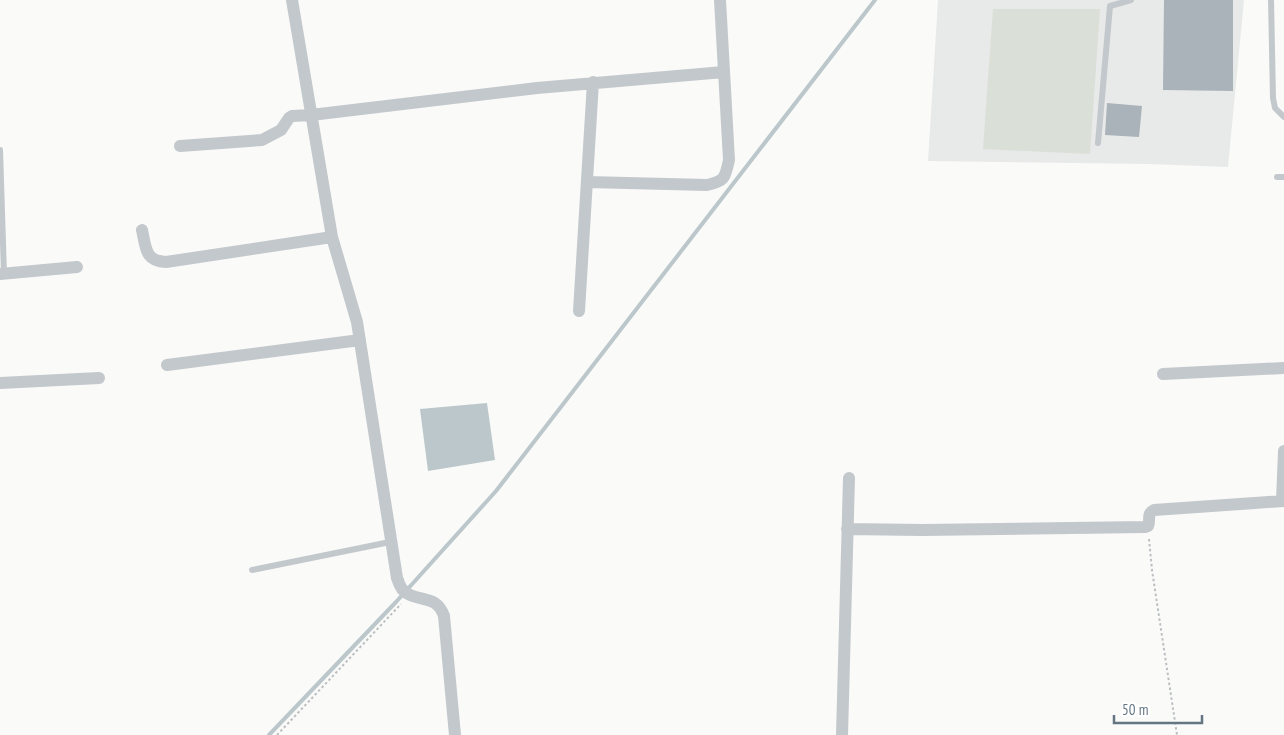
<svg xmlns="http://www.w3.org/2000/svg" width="1284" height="735" font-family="'PT Sans Narrow',sans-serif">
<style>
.built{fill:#e8e9e9}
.green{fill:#dadfd7}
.water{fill:#bbc7cb}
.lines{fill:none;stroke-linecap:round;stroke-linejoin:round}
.stream{stroke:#bbc7cb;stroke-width:4}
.building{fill:#aab3b9}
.path{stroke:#bbbfc2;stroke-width:2;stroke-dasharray:2.5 2.5;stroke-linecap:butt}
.lane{stroke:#c3c8cc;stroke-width:6}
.street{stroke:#c3c8cc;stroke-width:12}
</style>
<rect width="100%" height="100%" fill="#fafaf8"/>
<!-- built -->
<path class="built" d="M938 0H1244L1228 167 1149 164 928 161Z"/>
<!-- green -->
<path class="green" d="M993 9H1100L1090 154 983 149Z"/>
<!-- water -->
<path class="water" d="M487 403 495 460 428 471 420 409Z"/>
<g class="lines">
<!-- stream -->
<path class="stream" d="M269 735 396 602 496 491 875 0"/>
</g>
<!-- building -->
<path class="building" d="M1164 0H1233V91L1163 90Z
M1107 103 1142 106 1139 137 1105 135Z"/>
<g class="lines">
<!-- path -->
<path class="path" d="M1149 539 1152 570 1177 735
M277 735 401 604"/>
<!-- lane -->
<path class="lane" d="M1271 0 1273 98 1275 108 1284 117
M1098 143 1110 6 1131 0
M0 150 4 274
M1277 177H1284
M252 570 390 542"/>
<!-- street -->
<path class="street" d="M292 0 332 237 357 322 397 578C398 581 400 586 402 589 415 604 436 592 444 616L455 735
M180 146 262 140 281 130 289 118 292 116 311 115 537 88 724 72
M587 182 707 185C725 181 725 178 729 160L720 0
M142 230C146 248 145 261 166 262L332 237
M0 274 77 267
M579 311 593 82
M167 365 360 340
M1163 374 1284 368
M0 383 99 378
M1282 501 1284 451
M847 529 922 530 1145 527 1148 526C1151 520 1146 514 1154 510L1284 501
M842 735 849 478"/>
</g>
<!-- scale -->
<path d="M1114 715v8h88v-8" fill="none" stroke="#657683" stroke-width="2.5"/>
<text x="1122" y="715" font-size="15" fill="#657683" stroke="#ffffff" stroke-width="4" paint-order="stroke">50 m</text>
</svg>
